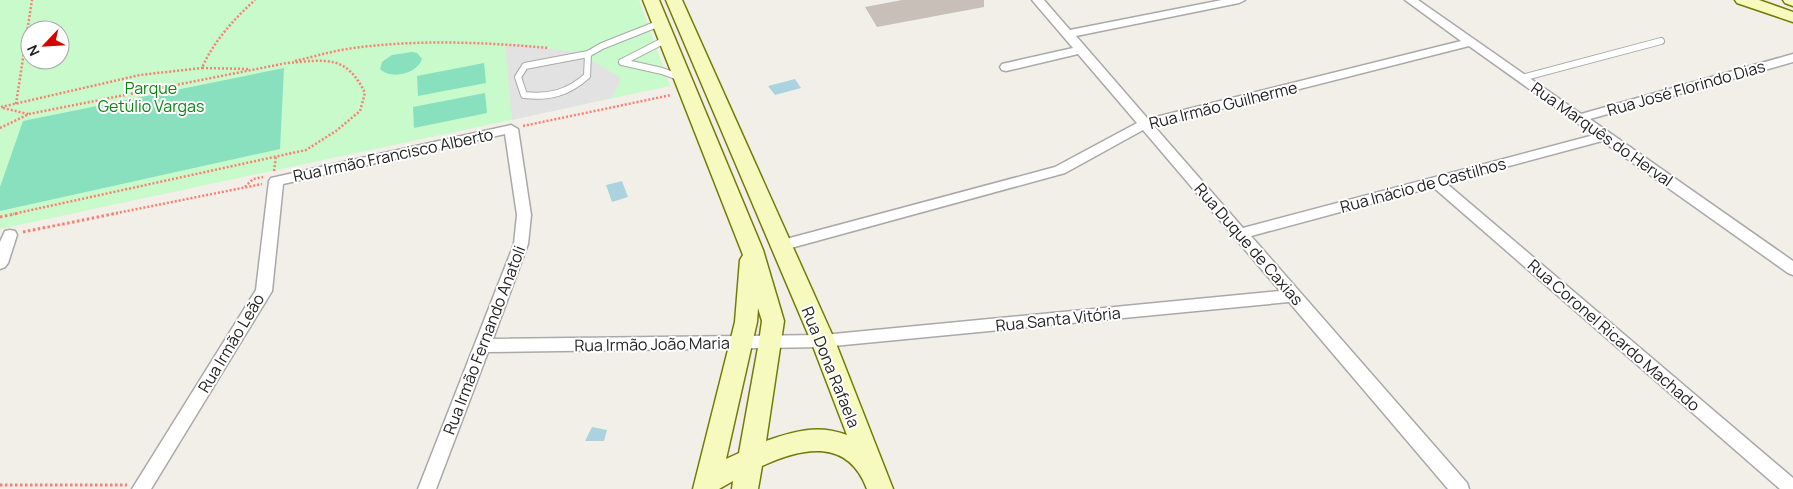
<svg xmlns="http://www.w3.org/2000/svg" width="1793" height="489" font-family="Manrope,sans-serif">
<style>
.park{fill:#c8facc;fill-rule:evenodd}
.pitch{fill:#88e0be}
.parking{fill:#e2e2e2}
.water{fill:#aad3df}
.building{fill:#c7bfb8}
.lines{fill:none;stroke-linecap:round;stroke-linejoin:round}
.lane-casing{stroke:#a9a9a9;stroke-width:8}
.street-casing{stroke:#a9a9a9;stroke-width:3}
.secondary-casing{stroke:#707d05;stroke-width:3}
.path-far1{stroke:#fa8072;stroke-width:2.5;stroke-dasharray:2 2;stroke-linecap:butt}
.path{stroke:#fa8072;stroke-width:3;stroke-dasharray:2.5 2.5;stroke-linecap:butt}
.lane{stroke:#fff;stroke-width:6}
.street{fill:#fff;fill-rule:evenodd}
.secondary{fill:#f7fabf;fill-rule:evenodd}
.labels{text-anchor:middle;stroke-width:4;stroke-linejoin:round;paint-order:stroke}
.park-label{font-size:16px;fill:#0c8416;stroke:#fff}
.street-label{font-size:16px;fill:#222;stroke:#fff}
</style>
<rect width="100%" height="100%" fill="#f2efe9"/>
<!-- park -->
<path class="park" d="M0 0H639L670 86 0 229ZM30 30H60V60H30Z"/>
<!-- pitch -->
<path class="pitch" d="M412 52 417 53 422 59C417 74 391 80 380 69L382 62 392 55Z
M484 63 486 83 418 96 417 76Z
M284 68 280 149 0 211V187L23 121Z
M485 93 487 113 414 128 413 107Z"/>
<!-- parking -->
<path class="parking" d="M505 44 578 52 621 78 612 98 512 120Z"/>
<!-- water -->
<path class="water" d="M795 79 801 88 775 95 768 86Z
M622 181 628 197 612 202 606 185Z
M592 427 607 430 604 441H585Z"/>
<!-- building -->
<path class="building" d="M902 0H984V7L877 27 865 7Z"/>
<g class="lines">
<!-- lane casing -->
<g class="lane-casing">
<path id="lane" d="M588 54 587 76C568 93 549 98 524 95L518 77 525 66Z
M588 54 602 46 660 23
M622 62 662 71 681 78
M622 62 667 39
M1522 78 1661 41"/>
</g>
<!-- street casing -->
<g class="street-casing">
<path id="street" d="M1032 0H1044L1070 30 1222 0H1245L1239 3 1076 36 1148 119 1461 41 1405 0H1418L1581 114 1793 54V62L1590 119 1793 261V275L1788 273 1602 141 1446 183 1793 478V489H1780L1433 187 1251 236 1467 483 1469 489H1448L1289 302 823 347 488 352 436 489H418L514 244 517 215 505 134 283 184 272 291 151 489H132L256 290 269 181 271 178 511 125 518 129 531 215 528 244 493 339 823 335 1280 291 1143 130 1065 173 780 251 775 250 772 246 775 242 1055 167 1137 123 1078 54 1006 71 1002 70 1000 67 1002 64 1073 48ZM1469 46 1594 135 1243 228 1154 126Z
M10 230 15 231 17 235 8 263 5 267 0 269V242L5 231Z"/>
</g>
<!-- secondary casing -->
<g class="secondary-casing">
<path id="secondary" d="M643 0H659L763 250 784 321 766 441C794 431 818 424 847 435L811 341 666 0H682L835 341 893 489H867C848 438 803 447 762 466L758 489H732L733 481 719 489H693L735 322 740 260 743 255ZM758 308 762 321 759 342 739 453 726 459 757 322Z
M1735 0H1759L1793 12V22L1737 3Z
M1783 0H1793V6L1785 3Z"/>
</g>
<!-- path-far1 -->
<path class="path-far1" d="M295 61C312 57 329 52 347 49 414 39 482 42 549 48
M248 69 202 68C213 42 234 19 255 0
M16 104 32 0
M1 107 140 75 202 68
M3 108 28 114
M523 126 671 95
M0 128 29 114 287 63C326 60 346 54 365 93L360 111 336 131 306 150 13 214
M274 171 276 156
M245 187 253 179 263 177
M112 214 262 184"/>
<!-- path -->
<path class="path" d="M0 217 19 213
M23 232 118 213
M0 485H127"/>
<!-- lane -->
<use href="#lane" class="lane"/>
<!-- street -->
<use href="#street" class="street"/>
<!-- secondary -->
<use href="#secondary" class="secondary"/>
</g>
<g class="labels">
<!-- park labels -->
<g class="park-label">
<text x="151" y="94">Parque<tspan x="151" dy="18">Getúlio Vargas</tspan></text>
</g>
<!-- street labels -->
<g class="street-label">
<text transform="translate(1686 88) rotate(-16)" y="6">Rua José Florindo Dias</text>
<text transform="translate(1223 105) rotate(-14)" y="6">Rua Irmão Guilherme</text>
<text transform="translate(1602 134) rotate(35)" y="6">Rua Marquês do Herval</text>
<text transform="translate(393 155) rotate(-12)" y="6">Rua Irmão Francisco Alberto</text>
<text transform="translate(1423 185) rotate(-15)" y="6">Rua Inácio de Castilhos</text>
<text transform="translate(1249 244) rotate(49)" y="6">Rua Duque de Caxias</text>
<text transform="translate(1058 319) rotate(-6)" y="6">Rua Santa Vitória</text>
<text transform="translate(1614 335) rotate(41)" y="6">Rua Coronel Ricardo Machado</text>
<text transform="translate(484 340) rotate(-69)" y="6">Rua Irmão Fernando Anatoli</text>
<text transform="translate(231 343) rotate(-59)" y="6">Rua Irmão Leão</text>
<text transform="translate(652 344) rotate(-1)" y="6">Rua Irmão João Maria</text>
<text transform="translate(831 367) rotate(68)" y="6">Rua Dona Rafaela</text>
</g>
</g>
<!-- north arrow -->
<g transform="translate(45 45) rotate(245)"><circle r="24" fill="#ffffff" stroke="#a7a7a7"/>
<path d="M0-4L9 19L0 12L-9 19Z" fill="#d40000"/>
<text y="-8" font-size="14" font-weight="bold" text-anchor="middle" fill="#222222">N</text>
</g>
</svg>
